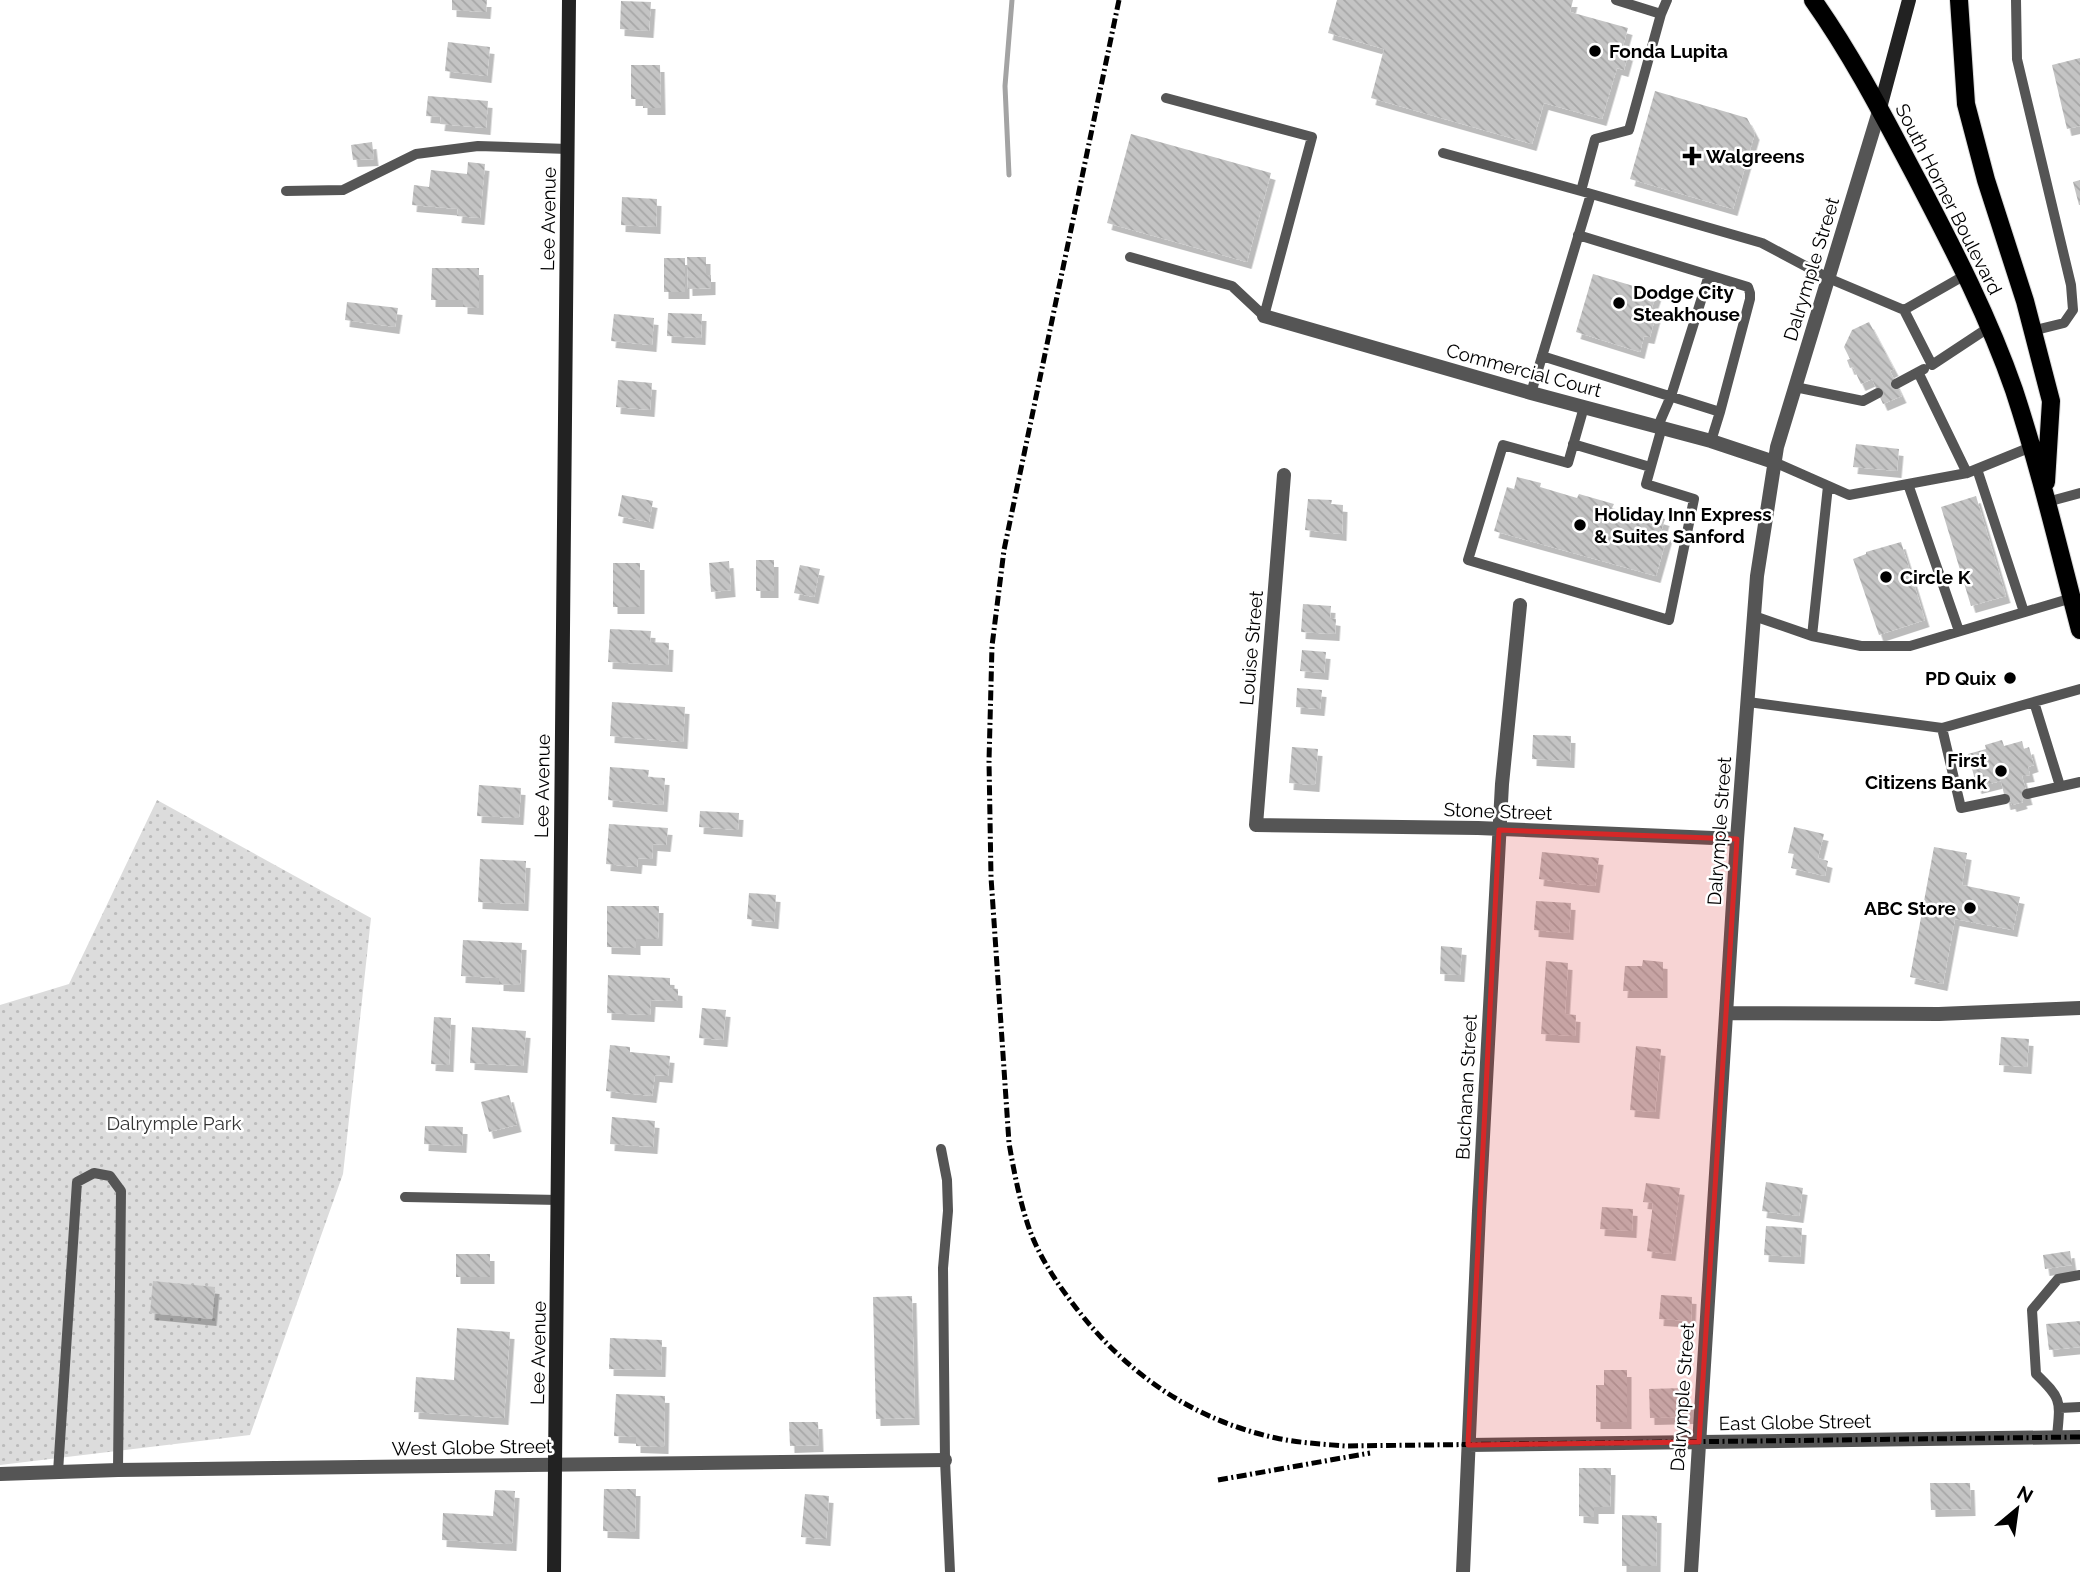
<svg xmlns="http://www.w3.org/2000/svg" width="2080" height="1572" font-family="Raleway,sans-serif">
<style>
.park{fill:url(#park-dots)}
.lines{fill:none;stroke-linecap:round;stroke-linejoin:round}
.stream{stroke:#a3a3a3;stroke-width:5}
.building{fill:url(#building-back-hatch);filter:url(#shadow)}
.primary-casing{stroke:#dbdbdb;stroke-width:20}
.lane{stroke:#555;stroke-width:10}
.street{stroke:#555;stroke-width:14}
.secondary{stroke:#222;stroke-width:14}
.primary{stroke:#000;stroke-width:18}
.rail{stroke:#000;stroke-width:5;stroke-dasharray:10 3.5 2 3.5;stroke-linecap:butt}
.marked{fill:#d62828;fill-opacity:0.2;stroke:#d62828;stroke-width:5;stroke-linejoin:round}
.poi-dot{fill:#000;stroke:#fff;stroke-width:2.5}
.labels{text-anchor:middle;stroke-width:5;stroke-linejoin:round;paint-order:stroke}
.poi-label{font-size:19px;font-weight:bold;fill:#000;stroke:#fff;text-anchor:start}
.street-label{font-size:19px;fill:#000;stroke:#fff}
.park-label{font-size:19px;fill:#333;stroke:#fff}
</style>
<defs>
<pattern id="park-dots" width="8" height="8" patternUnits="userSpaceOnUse" patternTransform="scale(1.75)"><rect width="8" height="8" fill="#dcdcdc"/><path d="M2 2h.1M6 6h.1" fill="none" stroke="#bbb" stroke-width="1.8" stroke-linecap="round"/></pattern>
<pattern id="building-back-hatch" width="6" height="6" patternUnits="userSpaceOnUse" patternTransform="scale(1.75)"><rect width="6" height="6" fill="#c4c4c4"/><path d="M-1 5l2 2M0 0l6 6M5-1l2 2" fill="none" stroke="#a7a7a7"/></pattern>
<filter id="shadow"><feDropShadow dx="4.5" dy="7" stdDeviation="0" flood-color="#0004"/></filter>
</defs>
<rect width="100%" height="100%" fill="#fff"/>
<!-- park -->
<path class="park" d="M157 800 371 918 343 1174 250 1435 0 1465V1005L69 984Z"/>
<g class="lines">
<!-- stream -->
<path class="stream" d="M1009 175 1005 86 1012 0"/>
</g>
<!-- building -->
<path class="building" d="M452 0H487L486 12 452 10Z
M1337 0H1573L1570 12 1628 28 1623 46 1630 48 1624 70 1617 68 1602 119 1544 103 1532 144 1371 98 1384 49 1328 33Z
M621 1 651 2 649 31 620 29Z
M448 42 490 47 487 76 445 71Z
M2080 58V126L2067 129 2052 65Z
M631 65H660L661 108H643V99H631Z
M1655 91 1747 118 1755 133 1733 209 1630 179Z
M428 96 488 101 486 128 440 124 441 117 426 116Z
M1131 134 1271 173 1247 262 1107 223Z
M372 142 374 159 353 160 351 145Z
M468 162 485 164 480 218 457 216 458 209 412 205 414 185 429 187 431 170 467 174Z
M2080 180V205H2079L2073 182Z
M622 197 657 199 656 227 621 225Z
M687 257H706V275H711V288L688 289Z
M664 258H685V292H664Z
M432 268H479V308L463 307V300H431Z
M1593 274 1657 293 1650 313 1656 315 1650 337 1644 336 1640 352 1576 332Z
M347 302 398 308 395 327 345 320Z
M668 313 702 314 701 338 667 336Z
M614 314 654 318 652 345 611 341Z
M1869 322 1894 369 1890 371 1902 396 1883 404 1872 379 1861 384 1853 367 1850 368 1847 360 1850 359 1844 347 1852 330Z
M618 380 652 383 650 410 616 407Z
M1856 444 1899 449 1897 471 1853 467Z
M1517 477 1541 483 1540 487 1577 498 1579 494 1614 504 1612 508 1640 516 1641 512 1665 519 1661 532 1668 534 1656 576 1494 531 1507 487 1514 489Z
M622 495 653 501 649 522 618 516Z
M1976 496 2006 596 1971 606 1941 507Z
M1308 499 1332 500 1331 504 1343 505 1342 534 1305 530Z
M1901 542 1925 620 1879 635 1853 559 1866 554V552Z
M756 560H774V591H756Z
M729 561 731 590 711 592 709 563Z
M613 563H640V607H613Z
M800 565 820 569 814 597 794 593Z
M1303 604 1331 606 1330 618 1336 619 1335 634 1301 632Z
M610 629 651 631 650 642 669 643 668 665 608 662Z
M1302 650 1326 652 1324 673 1300 671Z
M1297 688 1322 690 1320 709 1296 707Z
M612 702 685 707 683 742 610 736Z
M1533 735 1571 736 1570 761 1532 759Z
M2002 740 2004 746 2022 741 2024 749 2029 747 2034 765 2028 767 2030 775 2022 776 2028 798 2022 799 2023 802 2012 805 2011 802 2006 803 2001 781 1977 787 1968 754 1986 749 1985 745Z
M1292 747 1318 749 1315 785 1289 783Z
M610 767 649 770 648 777 665 778 663 805 608 800Z
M479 785 521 788 519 818 477 816Z
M700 811 739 813 738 830 699 827Z
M609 824 668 828 666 845 653 844 652 859 638 858 637 867 606 864Z
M1794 827 1824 834 1818 858 1828 861 1825 876 1791 868 1794 854 1788 853Z
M1934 847 1967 853 1962 885 2020 897 2013 930 1955 919 1943 984 1910 977Z
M1542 852 1599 858 1595 886 1539 879Z
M480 859 526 861 524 904 478 902Z
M749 893 776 895 774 922 747 919Z
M1536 901 1571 903 1569 933 1534 930Z
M607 906H659L658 939H636V948L607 947Z
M463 940 522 943 520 985 499 984V978L461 976Z
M1441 946 1462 948 1460 975 1440 974Z
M1643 960 1663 962V991H1623L1625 966H1642Z
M1546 961 1568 963 1565 1014 1576 1015 1575 1036 1541 1034Z
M608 975 670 978V988L678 989V1001L651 1000 650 1015 607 1013Z
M702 1008 726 1010 723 1040 699 1038Z
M434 1017 451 1018 449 1065 431 1064Z
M472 1027 526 1031 523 1066 470 1063Z
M2001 1037 2029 1039 2027 1067 1999 1065Z
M610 1045 630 1047V1052L670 1056 668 1076 655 1075 652 1096 606 1091Z
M1636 1046 1661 1049 1655 1112 1630 1110Z
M509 1095 517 1125 489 1132 481 1102Z
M612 1117 655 1121 653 1147 610 1144Z
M425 1126 463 1127 462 1146 424 1144Z
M1766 1182 1803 1188 1799 1216 1762 1211Z
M1646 1183 1680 1188 1671 1254 1647 1251 1653 1203 1643 1202Z
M1602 1207 1633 1209 1632 1231 1600 1229Z
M1766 1226 1802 1228 1800 1257 1764 1255Z
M2070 1251 2072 1265 2045 1269 2043 1255Z
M456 1254H490V1277H456Z
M153 1281 215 1287 212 1319 150 1313Z
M1661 1295 1692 1297 1691 1321 1659 1319Z
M912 1296 915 1418 876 1419 873 1297Z
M2080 1321V1347L2049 1350 2046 1324Z
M457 1328 510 1332 504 1418 414 1412 416 1377 454 1380Z
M610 1338 662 1340 661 1370 609 1369Z
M1604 1370H1627V1422H1596V1385H1604Z
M1682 1388 1683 1401H1690V1417L1650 1418 1649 1389Z
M616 1394 665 1396 664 1447 636 1446V1437L614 1436Z
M789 1422H818L819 1445 790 1446Z
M1579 1468H1611L1610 1507H1594V1517L1579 1516Z
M1930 1483H1970L1971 1509 1931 1510Z
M604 1489H636L635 1532 603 1531Z
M495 1490 515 1491 512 1544 442 1540 443 1513 493 1516Z
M805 1494 829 1496 826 1539 801 1537Z
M1622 1515 1657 1516 1656 1566H1622Z"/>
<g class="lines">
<!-- primary casing -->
<g class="primary-casing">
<path id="primary" d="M1813 0C1854 58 1886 121 1919 183 1954 250 1989 318 2014 390 2040 469 2059 550 2080 630
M1959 0 1966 104 1986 180 2025 301 2051 401 2046 482"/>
</g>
<!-- lane -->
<path class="lane" d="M1616 0 1661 14
M2016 0 2017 59 2071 285 2073 310 2064 323 2032 331
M1443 153 1581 191 1762 243 1828 278 1904 310 1932 365 1988 328
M286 191 343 190 416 154 478 146 568 149
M1581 191 1595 139 1629 130 1661 14 1667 0
M1130 257 1232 286 1264 316 1312 137 1166 98
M1904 310 1967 274
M1542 356 1720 412 1750 299V293L1748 287 1578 235
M1918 372 1967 473 2031 447
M1896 384 1924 369
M1795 387 1863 401 1878 393
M1531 393 1591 194
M1584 407 1568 463 1503 445 1468 560 1669 620 1694 499 1646 484 1662 427
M1658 426 1671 396 1709 275
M1711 441 1720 412
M1573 444 1650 467
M1774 462 1849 495 1967 473
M1977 469 2024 612
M1908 484 1959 631
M2047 502 2080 493
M1754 616 1812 636 1828 486
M1812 636 1861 646H1910L2072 598
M1748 702 1942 728 1961 808 2005 799
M2034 702 2060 786
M1942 728 2080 689
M2027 794 2080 782
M941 1149 947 1180 948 1211 943 1268 945 1460 950 1572
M405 1197 559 1200
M2060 1408 2080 1407
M2057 1437C2060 1401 2063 1400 2036 1374L2032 1310 2058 1279 2080 1275
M58 1472 77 1182 94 1173 110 1176 121 1191 118 1470"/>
<!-- street -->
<path class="street" d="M1264 316 1531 393 1711 441 1774 462
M1284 475 1256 825 1478 828 1737 839
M1727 1013 1939 1014 2080 1008
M1468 1445 2080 1437
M0 1474 118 1470 945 1460
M1463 1572 1479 1211 1502 784 1520 605
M1691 1572 1737 839 1757 576 1777 447 1880 108"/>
<!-- secondary -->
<path class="secondary" d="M1880 108 1909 0
M554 1572 569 0"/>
<!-- primary -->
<use href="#primary" class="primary"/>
<!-- rail -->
<path class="rail" d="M1119 0 1004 550 992 646 989 761 991 877 1009 1143C1014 1172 1020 1203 1030 1231 1039 1255 1054 1279 1070 1300 1122 1370 1189 1419 1276 1438 1299 1443 1322 1444 1345 1446L2080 1437
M1218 1480 1370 1453"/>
</g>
<!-- marked area -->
<path class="marked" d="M1499 830 1737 839 1699 1442 1468 1445Z"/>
<!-- markers -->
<g class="poi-dot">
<circle cx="1595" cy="51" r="7"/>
<path d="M1688.5 145.5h7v7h7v7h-7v7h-7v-7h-7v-7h7z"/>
<circle cx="1619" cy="303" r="7"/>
<circle cx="1580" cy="525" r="7"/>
<circle cx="1886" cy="577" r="7"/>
<circle cx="2010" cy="678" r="7"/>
<circle cx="2001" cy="771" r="7"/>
<circle cx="1970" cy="908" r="7"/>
</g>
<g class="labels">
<!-- poi labels -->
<g class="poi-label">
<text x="1609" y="58">Fonda Lupita</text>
<text x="1706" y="163">Walgreens</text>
<text x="1633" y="299">Dodge City<tspan x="1633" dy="22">Steakhouse</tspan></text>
<text x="1594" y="521">Holiday Inn Express<tspan x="1594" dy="22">&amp; Suites Sanford</tspan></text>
<text x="1900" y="584">Circle K</text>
<text x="1996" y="685" text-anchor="end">PD Quix</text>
<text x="1987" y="767" text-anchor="end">First<tspan x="1987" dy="22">Citizens Bank</tspan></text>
<text x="1956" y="915" text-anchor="end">ABC Store</text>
</g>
<!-- street labels -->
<g class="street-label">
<text transform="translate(1949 199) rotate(63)" y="7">South Horner Boulevard</text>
<text transform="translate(548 219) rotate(-89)" y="7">Lee Avenue</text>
<text transform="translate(1811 269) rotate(-73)" y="7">Dalrymple Street</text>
<text transform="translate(1524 370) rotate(15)" y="7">Commercial Court</text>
<text transform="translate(1251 648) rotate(-85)" y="7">Louise Street</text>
<text transform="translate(542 786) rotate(-89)" y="7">Lee Avenue</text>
<text transform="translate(1498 811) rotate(2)" y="7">Stone Street</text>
<text transform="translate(1719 831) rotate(-86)" y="7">Dalrymple Street</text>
<text transform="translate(1466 1087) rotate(-87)" y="7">Buchanan Street</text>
<text transform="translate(538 1353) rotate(-89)" y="7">Lee Avenue</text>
<text transform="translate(1682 1397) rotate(-86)" y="7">Dalrymple Street</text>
<text transform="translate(1795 1422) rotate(-1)" y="7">East Globe Street</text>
<text transform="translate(472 1447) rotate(-1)" y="7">West Globe Street</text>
</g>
<!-- park labels -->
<g class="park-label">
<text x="174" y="1130">Dalrymple Park</text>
</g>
</g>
<!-- north arrow -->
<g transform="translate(2017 1509) rotate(29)" stroke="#ffffff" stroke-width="5" paint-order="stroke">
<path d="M0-5L12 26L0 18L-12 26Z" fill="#000000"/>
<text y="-10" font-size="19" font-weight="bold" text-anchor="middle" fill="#000000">N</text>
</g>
</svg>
